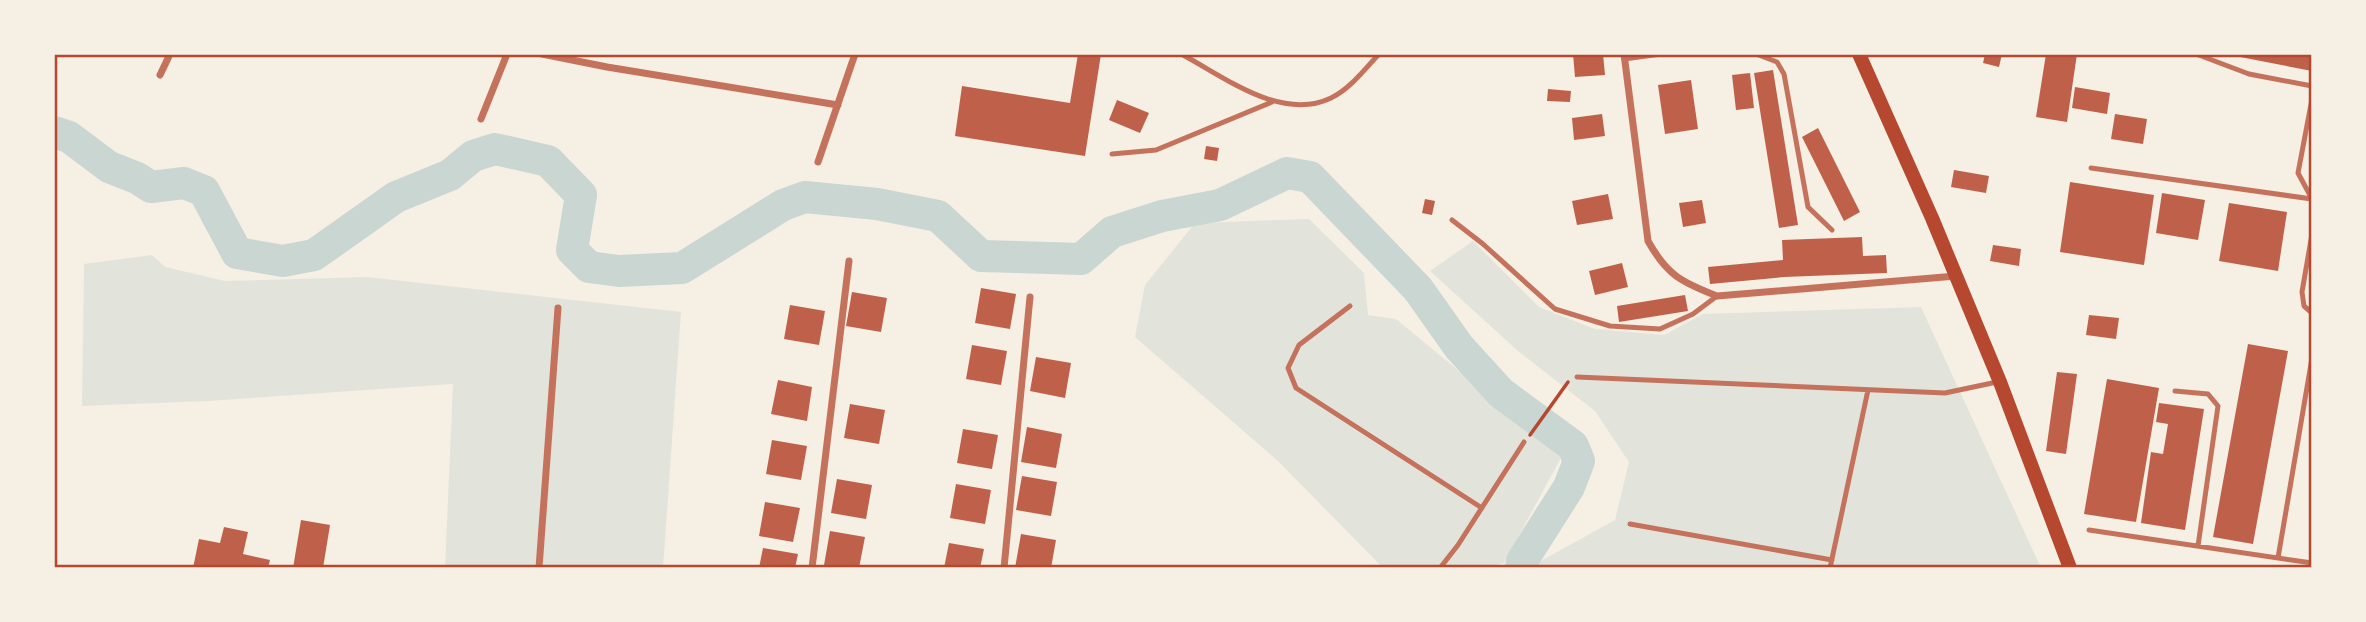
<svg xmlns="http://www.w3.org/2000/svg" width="2366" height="622" font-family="Ubuntu,sans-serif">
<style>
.green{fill:#e2e4dc}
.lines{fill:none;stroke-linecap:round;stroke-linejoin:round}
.river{stroke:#c9d6d2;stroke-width:32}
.building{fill:#bf614a}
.path{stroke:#b5482f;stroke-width:3.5}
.service{stroke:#c5725c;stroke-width:5}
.minor{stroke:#c5725c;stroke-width:7}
.secondary{stroke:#b5482f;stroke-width:14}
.neatline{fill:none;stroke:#b5482f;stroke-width:2.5}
</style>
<rect width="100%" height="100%" fill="#f6efe4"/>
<!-- green -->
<path class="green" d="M1309 219 1364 273 1368 315 1396 319 1562 456 1504 563 1482 568H1383L1278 461 1135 337 1145 285 1195 223Z
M1473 241 1539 307 1595 329 1664 335 1703 314 1921 307 2041 568H1528L1615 520 1629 462 1595 411 1518 351 1430 271Z
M152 255 165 267 225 281 367 277 681 312 663 568H445L453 384 208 401 82 406 84 264Z"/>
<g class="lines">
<!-- river -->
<path class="river" d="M54 132 69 137 109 167 137 178 151 187 184 183 204 191 237 253 283 261 314 255 396 197 450 175 473 156 495 149 548 161 581 195 572 250 589 267 619 271 682 268 783 205 805 197 877 204 938 216 981 256 1081 259 1112 232 1162 216 1220 205 1287 173 1310 177 1418 289 1459 347 1501 393 1573 446 1579 461 1569 487 1522 561 1521 568"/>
</g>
<!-- building -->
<path class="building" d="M1078 54H1101L1085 156 955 136 962 86 1070 103Z
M1573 54H1603L1605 75 1575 77Z
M1985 54H2002L1999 67 1983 63Z
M2046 54H2077L2067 122 2036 117Z
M2235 54H2312V71L2235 56Z
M1773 70 1798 225 1779 228 1754 73Z
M1750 73 1754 108 1736 110 1732 75Z
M1691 80 1698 129 1665 134 1658 85Z
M2075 87 2110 93 2107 114 2072 108Z
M1548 89 1571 91 1570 102 1547 101Z
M1117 100 1149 113 1140 133 1109 120Z
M1602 114 1605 136 1574 140 1572 118Z
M2115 114 2147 119 2143 144 2111 139Z
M1818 128 1860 212 1844 221 1802 137Z
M1206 146 1219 148 1217 161 1204 159Z
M1954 170 1989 176 1986 193 1951 187Z
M2070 182 2154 195 2144 265 2060 252Z
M2162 193 2205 200 2198 240 2156 233Z
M1608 194 1613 219 1577 225 1572 201Z
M1425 199 1435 201 1432 215 1422 213Z
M1702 200 1706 223 1683 227 1679 203Z
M2229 203 2287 212 2278 271 2219 261Z
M1862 237 1863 256 1886 255 1887 273 1784 277 1710 284 1708 267 1783 260 1782 240Z
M1993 245 2021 249 2019 266 1990 261Z
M1622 263 1628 287 1595 295 1589 271Z
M981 288 1016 294 1010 329 975 323Z
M852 292 887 298 881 332 846 326Z
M1685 295 1688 311 1619 322 1617 306Z
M790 305 825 311 819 345 784 339Z
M2089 315 2119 318 2116 339 2086 335Z
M2248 344 2288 351 2253 544 2213 537Z
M972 345 1007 351 1001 385 966 379Z
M1036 357 1071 363 1065 398 1030 391Z
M2057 372 2077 374 2066 454 2046 451Z
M2107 379 2159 388 2136 522 2084 514Z
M778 380 812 387 807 421 771 414Z
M2159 403 2204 409 2185 530 2141 523 2151 452 2163 454 2168 424 2156 422Z
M850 404 885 410 879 444 844 438Z
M1027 427 1062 434 1056 468 1021 462Z
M963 429 998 435 992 469 957 463Z
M772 440 807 446 801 480 766 474Z
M1022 476 1057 482 1051 516 1016 510Z
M837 479 872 485 866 519 831 513Z
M956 484 991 490 985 524 950 518Z
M765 502 800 508 793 542 759 536Z
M301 520 330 525 323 568H293Z
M224 527 248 532 243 554 270 560 268 568H193L199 539 220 543Z
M830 531 865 537 859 568 824 565Z
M1021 534 1056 540 1051 568H1015Z
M949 543 984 549 980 568H944Z
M763 548 798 554 795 568H759Z"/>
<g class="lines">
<!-- path -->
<path class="path" d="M1530 435 1568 382"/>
<!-- service -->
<path class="service" d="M1181 54C1225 77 1281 122 1331 98 1350 89 1365 69 1379 54
M1756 54 1777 62 1784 74 1808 207 1832 230
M2196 54 2249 74 2312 86
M1624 59 1661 54
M2312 99 2298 173 2312 199
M1112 154 1156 150 1272 102
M2091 168 2312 199
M1452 220 1483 244 1555 309 1610 326 1660 329 1693 314 1717 296
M2312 234 2302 292 2304 306 2312 313
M1350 306 1299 345 1288 368 1296 388 1482 508
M1577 377 1945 393 1997 382
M2175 391 2208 394 2218 406 2198 546
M1630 524 1832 560
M2089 530 2312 563
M2278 558 2312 358
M1440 568 1458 545 1524 442
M1830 568 1868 390"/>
<!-- minor -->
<path class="minor" d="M542 54 607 67 838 105
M1624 54 1648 241C1667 275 1681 282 1717 296L1956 276
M160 75 170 54
M481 119 507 54
M818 162 855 54
M539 568 558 308
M812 568 849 261
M1004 568 1030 297"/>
<!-- secondary -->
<path class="secondary" d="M1859 54 1932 218 2000 382 2070 568"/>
</g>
<!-- border -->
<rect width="2366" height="622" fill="none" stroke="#f6efe4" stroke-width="112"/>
<rect x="56" y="56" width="2254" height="510" class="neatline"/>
</svg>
